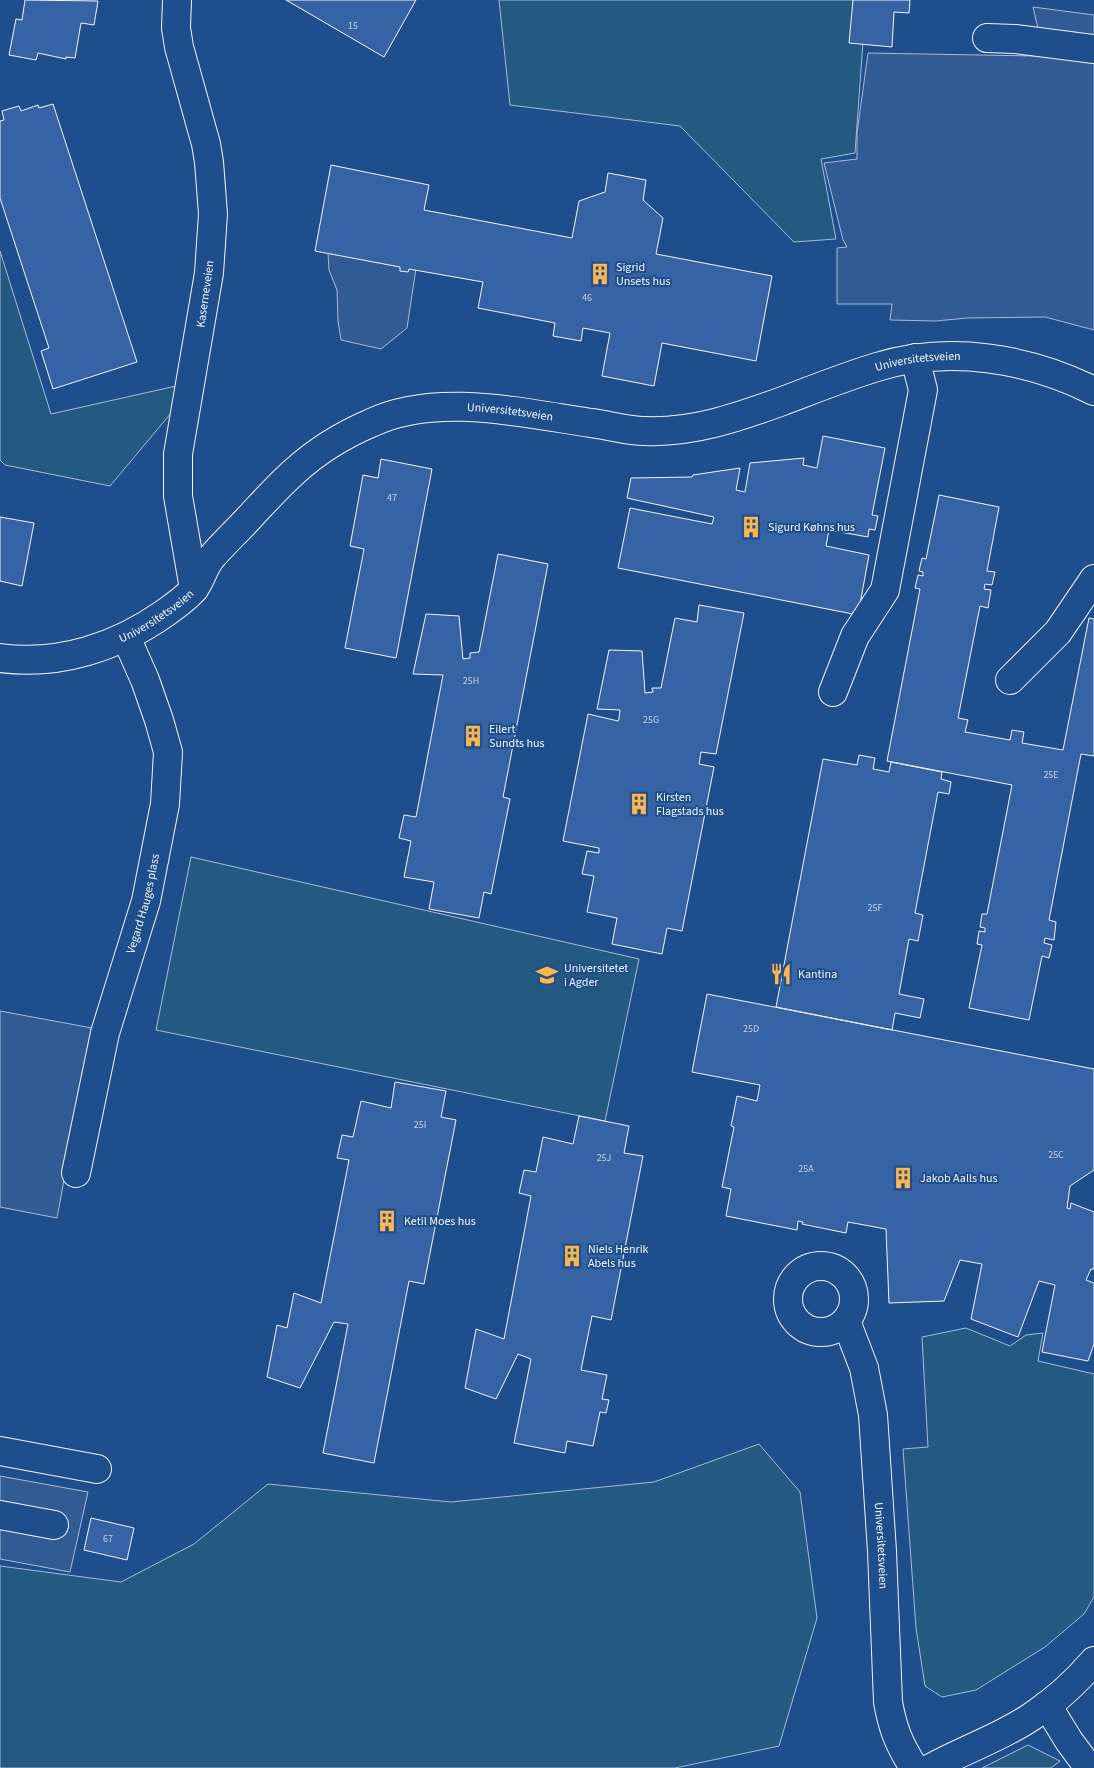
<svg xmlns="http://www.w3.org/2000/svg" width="1094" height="1768" font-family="'Source Sans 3',sans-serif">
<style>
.green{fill:#245a82;stroke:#a8bbd7}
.parking{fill:#305b95;stroke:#a8bbd7}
.building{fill:#3563a3;stroke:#f2f6ff}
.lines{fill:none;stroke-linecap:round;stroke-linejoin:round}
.minor-casing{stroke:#f2f6ff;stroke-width:30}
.minor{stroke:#1f4e8c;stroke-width:28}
.labels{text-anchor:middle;stroke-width:4;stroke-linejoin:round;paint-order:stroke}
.number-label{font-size:10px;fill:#c3d1e8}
.poi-label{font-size:12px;fill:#f2f6ff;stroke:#1f4e8c;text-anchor:start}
.street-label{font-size:12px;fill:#f2f6ff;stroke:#1f4e8c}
</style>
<rect width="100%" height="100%" fill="#1f4e8c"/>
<!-- green -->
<path class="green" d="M499 0H866L855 153 821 159 836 239 794 242 680 126 510 105Z
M0 251 51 414 185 384 182 400 110 486 5 465 0 460Z
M191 857 639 959 605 1121 156 1030Z
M966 1328 1010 1346 1026 1335 1043 1333 1038 1361 1094 1374V1597L1084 1614 1045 1647 976 1690 942 1697 925 1686 916 1628 903 1449 928 1447 922 1337Z
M759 1444 800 1492 817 1618 779 1746 675 1768H0V1566L121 1582 194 1544 268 1484 451 1502 654 1482Z
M1028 1745 1060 1761 1051 1768H982Z"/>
<!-- parking -->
<path class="parking" d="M1033 7 1094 15V330L1045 317 967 318 936 321 890 320 892 304H837V248L847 247 843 240 824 163 857 159V133L868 53 1035 56 1038 29Z
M328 253 416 268 407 328 381 349 341 340 338 321 337 290 329 270Z
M0 1011 92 1028 57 1218 0 1207Z
M0 1476 88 1492 70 1572 0 1559Z"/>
<!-- building -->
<path class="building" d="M25 0 98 1 94 25 81 23 75 58 66 57V59L38 53 36 60 9 55 16 19 22 20Z
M286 0H416L384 57Z
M853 0H910L909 13 894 12 892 47 849 43Z
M53 104 137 362 53 389 41 351 49 348 0 198V121L4 120 2 111 19 106 21 111 38 105 39 108Z
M331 165 429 185 424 210 572 238 579 201 605 192 608 173 646 180 643 200 663 218 656 254 772 276 756 361 662 343 654 386 602 376 610 333 583 328 581 341 553 336 555 323 478 308 483 282 409 269 408 272 400 271V267L315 251Z
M823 436 885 448 872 515 878 516 875 530 869 529 868 537 829 530 826 546 869 555 858 615 618 568 630 508 712 524 714 517 627 498 631 478 692 477 693 475 740 468 736 490 745 492 750 463 804 458 803 465 817 468Z
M381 459 432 469 396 658 345 648 364 549 350 546 363 475 378 478Z
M939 495 999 507 987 571 995 572 992 585 985 584 984 589 991 590 988 608 980 606 958 718 968 720 965 732 1010 740 1012 730 1024 732 1022 743 1063 750 1089 618 1094 619V756L1081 754 1049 920 1056 922 1054 940 1045 938 1044 943 1052 945 1049 958 1042 956 1029 1020 969 1008 982 945 977 944 979 931 985 932V928L980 927 982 914H987L1012 785 887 761 920 589 915 588 918 575 923 576V572L919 571 922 558 926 559Z
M0 517 34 523 22 586 0 581Z
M498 554 548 564 503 797 510 799 491 894 484 892 479 918 429 909 434 882 404 877 411 841 399 838 404 815 416 817 443 675 413 674 426 614 459 616 463 659 470 658V653L479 652Z
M699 605 744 613 716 754 701 752 699 764 714 767 682 931 667 928 662 954 612 944 617 918 587 912 594 876 582 874 587 851 599 853V848L563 841 588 714 618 721 619 719 620 710 597 709 609 650 642 651 645 693 653 692 652 688H661L675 618 697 622Z
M859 755 875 758 873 769 889 772 891 762 942 772 941 779 951 782 949 794 938 792 915 913 923 915 918 941 909 939 899 994 924 999 920 1018 895 1013 892 1030 776 1007 823 759 857 765Z
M707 994 1094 1069V1170L1070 1186 1067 1208 1070 1209 1071 1203 1094 1212V1269H1091L1086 1280 1094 1283V1344L1088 1361 1042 1352 1055 1285 1039 1281 1018 1337 971 1319 982 1264 960 1260 944 1301 889 1303 886 1229 848 1222 846 1233 802 1224 803 1222 798 1221 797 1230 726 1216 731 1189 722 1187 734 1127 731 1126 737 1096 757 1101 760 1085 692 1072Z
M395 1082 446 1091 441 1117 456 1120 424 1284 409 1281 374 1463 323 1453 348 1324 334 1322 300 1388 267 1377 277 1325 287 1328 294 1293 321 1303 349 1160 337 1158 342 1135 353 1137 361 1101 391 1108Z
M579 1116 629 1126 624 1153 643 1156 611 1320 592 1316 581 1370 607 1375 602 1399 609 1400 606 1413 600 1412 593 1446 567 1441 565 1453 514 1443 531 1359 518 1354 496 1399 465 1388 476 1329 504 1339 531 1196 519 1193 524 1170 536 1172 543 1137 573 1144Z
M91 1518 134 1528 127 1560 84 1550Z"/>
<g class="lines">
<!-- minor casing -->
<g class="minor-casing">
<g id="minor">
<path d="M177 0 176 28 179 47 206 144 209 162 213 214 209 273 178 454V496L194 589"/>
<path d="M987 38 1015 39 1094 49"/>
<path id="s1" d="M0 658C59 666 117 647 165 613 175 606 185 599 193 590 201 581 203 568 211 558 222 545 236 532 248 519 263 503 278 486 295 471 317 451 343 435 371 423 436 392 523 413 591 423 609 425 627 431 645 431 692 433 736 418 780 402 812 390 844 377 877 367 949 345 1028 358 1094 391"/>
<path d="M1010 680 1058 632 1094 579"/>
<path d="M833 692 855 636 885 590 923 390 915 358"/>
<path id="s2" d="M76 1173 105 1033 146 901 165 804 168 752 159 720 145 680 126 637"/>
<circle cx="821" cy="1299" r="33"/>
<path id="s3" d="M846 1321 864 1368 873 1415 882 1551 888 1702C893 1730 899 1744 914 1768"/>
<path d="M0 1451 97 1469"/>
<path d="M0 1515 54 1525"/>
<path d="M1047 1705 1069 1741 1089 1768"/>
<path d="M931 1768C963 1750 1000 1738 1031 1717 1054 1702 1075 1683 1094 1661"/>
</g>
</g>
<!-- minor -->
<use href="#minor" class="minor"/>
</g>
<!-- icons -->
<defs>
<g id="building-bare" transform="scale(1.725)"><path d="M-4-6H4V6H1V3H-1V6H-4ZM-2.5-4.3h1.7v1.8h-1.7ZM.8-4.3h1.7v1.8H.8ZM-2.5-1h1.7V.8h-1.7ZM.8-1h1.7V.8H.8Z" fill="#ffb74d" stroke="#1f4e8c" stroke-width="2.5" paint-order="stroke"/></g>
<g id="restaurant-bare" transform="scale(1.725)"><path d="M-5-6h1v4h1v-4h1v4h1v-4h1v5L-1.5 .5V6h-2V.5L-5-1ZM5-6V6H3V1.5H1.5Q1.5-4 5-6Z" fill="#ffb74d" stroke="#1f4e8c" stroke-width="2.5" paint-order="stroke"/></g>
<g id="university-bare" transform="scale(1.725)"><path d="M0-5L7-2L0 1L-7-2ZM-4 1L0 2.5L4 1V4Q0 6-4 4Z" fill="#ffb74d" stroke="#1f4e8c" stroke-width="2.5" paint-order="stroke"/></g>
</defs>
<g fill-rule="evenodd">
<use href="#building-bare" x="600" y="274"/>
<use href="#building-bare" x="751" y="527"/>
<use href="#building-bare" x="473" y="736"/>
<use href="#building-bare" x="639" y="804"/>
<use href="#restaurant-bare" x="781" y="974"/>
<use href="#university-bare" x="547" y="975"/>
<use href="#building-bare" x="903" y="1178"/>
<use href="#building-bare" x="387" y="1221"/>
<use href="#building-bare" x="572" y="1256"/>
</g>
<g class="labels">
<!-- number labels -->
<g class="number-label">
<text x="353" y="29">15</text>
<text x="587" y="301">46</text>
<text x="392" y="501">47</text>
<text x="471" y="684">25H</text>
<text x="651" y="723">25G</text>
<text x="1051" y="778">25E</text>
<text x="875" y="911">25F</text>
<text x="751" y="1032">25D</text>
<text x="420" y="1128">25I</text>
<text x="1056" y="1158">25C</text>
<text x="604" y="1161">25J</text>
<text x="806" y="1172">25A</text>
<text x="108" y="1542">67</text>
</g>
<!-- poi labels -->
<g class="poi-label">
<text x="616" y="271">Sigrid<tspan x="616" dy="14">Unsets hus</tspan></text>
<text x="768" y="531">Sigurd Køhns hus</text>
<text x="489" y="733">Eilert<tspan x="489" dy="14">Sundts hus</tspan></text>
<text x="656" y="801">Kirsten<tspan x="656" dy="14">Flagstads hus</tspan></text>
<text x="564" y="972">Universitetet<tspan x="564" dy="14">i Agder</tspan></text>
<text x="798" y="978">Kantina</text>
<text x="920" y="1182">Jakob Aalls hus</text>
<text x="404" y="1225">Ketil Moes hus</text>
<text x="588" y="1253">Niels Henrik<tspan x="588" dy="14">Abels hus</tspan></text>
</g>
<!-- street labels -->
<g class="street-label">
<text transform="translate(205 294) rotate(-82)" y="4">Kaserneveien</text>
<text dy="4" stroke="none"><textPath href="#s1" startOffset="1021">Universitetsveien</textPath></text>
<text dy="4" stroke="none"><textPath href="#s1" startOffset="601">Universitetsveien</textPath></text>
<text dy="4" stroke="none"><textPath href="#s1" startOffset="166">Universitetsveien</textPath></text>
<text dy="4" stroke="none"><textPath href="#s2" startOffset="278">Vegard Hauges plass</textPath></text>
<text dy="4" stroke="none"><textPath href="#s3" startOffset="229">Universitetsveien</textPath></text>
</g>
</g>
</svg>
